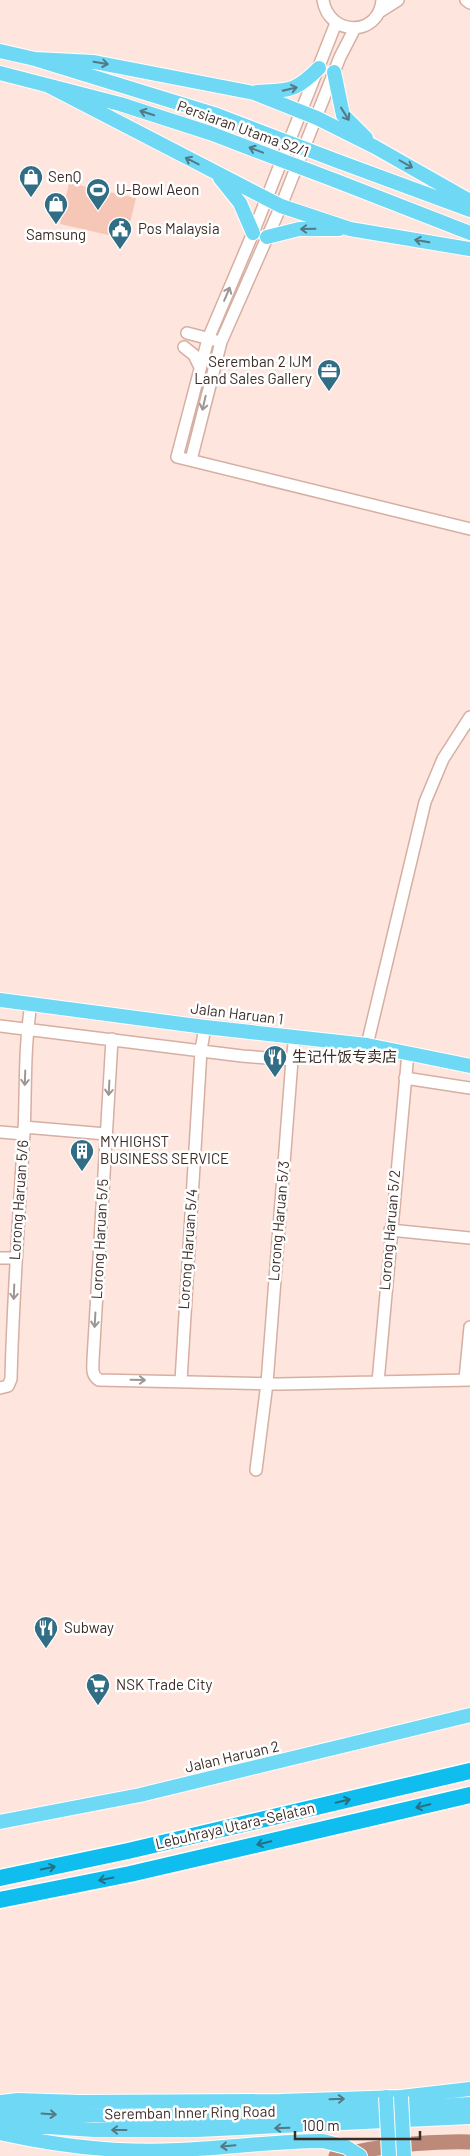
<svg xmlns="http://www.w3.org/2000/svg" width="470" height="2156" font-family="Barlow,'Noto Sans SC',sans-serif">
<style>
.green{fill:#f6c6b6}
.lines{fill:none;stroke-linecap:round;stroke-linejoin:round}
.river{stroke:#bd8a79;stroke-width:15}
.minor-casing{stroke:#d6afa3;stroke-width:14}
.major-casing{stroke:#fff;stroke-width:16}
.highway-casing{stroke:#fff;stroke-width:19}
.minor{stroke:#fff;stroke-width:11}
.major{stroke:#6fd8f5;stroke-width:14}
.highway{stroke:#0fbeef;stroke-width:16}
.major-bridge-casing{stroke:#fff;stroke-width:16;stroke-linecap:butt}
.major-bridge{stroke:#6fd8f5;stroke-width:14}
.oneway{stroke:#527984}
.oneway2{stroke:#9d9693}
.oneway3{stroke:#276e81}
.labels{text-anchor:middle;stroke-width:5;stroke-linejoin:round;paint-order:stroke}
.street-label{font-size:15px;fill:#3b2c27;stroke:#fff}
.poi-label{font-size:15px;fill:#3b2c27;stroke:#fff;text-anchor:start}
</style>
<rect width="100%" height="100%" fill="#fee5dd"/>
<!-- green -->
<path class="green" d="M69 183 136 198 126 239 60 224Z"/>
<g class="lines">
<!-- river -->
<path class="river" d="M336 2156C380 2146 425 2141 470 2142"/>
<!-- minor casing -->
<g class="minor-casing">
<path id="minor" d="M323 0C329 37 379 37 382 0
M466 0 470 3
M379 12 398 0
M336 23 253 233 208 339 177 457 470 529
M187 333 214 340
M184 347 194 355 200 367
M191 460 221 342 281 206 340 57 355 28
M0 1026 242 1056 292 1060
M112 1039 93 1360C93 1368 91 1375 99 1380L280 1384 470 1380
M367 1045 425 802 443 759 470 717
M405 1078 470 1088
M24 1127 106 1134
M0 1132 24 1134
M390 1230 470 1238
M0 1258H15
M465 1379 470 1327
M181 1381 201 1050 205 1027
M378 1382 408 1053
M0 1388 8 1386 11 1379C13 1297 19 1215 24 1133 26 1090 24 1047 31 1004
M256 1470 267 1383 292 1060 295 1037"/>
</g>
<!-- major casing -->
<g class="major-casing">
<path id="major" d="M0 51 35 59 217 115
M35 59 94 62 254 93 317 118 375 147 470 201
M334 72 343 115 366 138
M0 73 120 104 210 133
M47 85 281 206 350 229 470 249
M257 92C290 90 295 92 319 68
M340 162 470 210
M220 178 240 203 253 233
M334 180 470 233
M267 237 299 229H339
M0 1000 205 1027 367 1045 470 1066
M0 1822 140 1795 470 1715
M0 2102 18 2100 80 2102 280 2101 401 2097 470 2089
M0 2111C156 2122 314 2114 470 2104
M0 2124 94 2130H197L470 2117
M0 2133C58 2146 119 2153 178 2150 227 2148 275 2141 323 2141L346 2147 360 2156"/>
</g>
<!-- highway casing -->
<g class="highway-casing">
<path id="highway" d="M0 1878 128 1851 470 1771
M0 1900 130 1874 470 1795"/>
</g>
<!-- minor -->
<use href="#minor" class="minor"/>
<!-- major -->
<use href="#major" class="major"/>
<!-- highway -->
<use href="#highway" class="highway"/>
<!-- major-bridge casing -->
<g class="major-bridge-casing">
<path id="major-bridge" d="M217 115 340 162
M210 133 334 180
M386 2097 389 2156
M401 2097 404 2156"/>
</g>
<!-- major-bridge -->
<use href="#major-bridge" class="major-bridge"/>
</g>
<!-- one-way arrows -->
<defs><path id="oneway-shaft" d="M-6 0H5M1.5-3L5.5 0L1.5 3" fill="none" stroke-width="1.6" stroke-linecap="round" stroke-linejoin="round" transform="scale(1.25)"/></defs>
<g class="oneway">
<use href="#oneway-shaft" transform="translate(101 63) rotate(9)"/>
<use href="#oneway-shaft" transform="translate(290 89) rotate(-14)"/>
<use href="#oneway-shaft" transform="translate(147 113) rotate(-162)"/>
<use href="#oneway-shaft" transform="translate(345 114) rotate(58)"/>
<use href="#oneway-shaft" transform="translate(256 150) rotate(-159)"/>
<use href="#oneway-shaft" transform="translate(192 161) rotate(-153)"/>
<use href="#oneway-shaft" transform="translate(406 164) rotate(30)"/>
<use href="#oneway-shaft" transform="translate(308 229) rotate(179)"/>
<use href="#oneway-shaft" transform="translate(422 241) rotate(-170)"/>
<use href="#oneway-shaft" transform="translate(337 2099) rotate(-2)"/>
<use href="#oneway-shaft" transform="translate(49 2114) rotate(4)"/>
<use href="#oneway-shaft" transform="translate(282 2128) rotate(178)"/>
<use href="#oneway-shaft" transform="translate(119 2130) rotate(-180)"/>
<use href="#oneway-shaft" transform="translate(228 2146) rotate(175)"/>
</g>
<g class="oneway2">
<use href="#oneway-shaft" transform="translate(227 294) rotate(-67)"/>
<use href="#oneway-shaft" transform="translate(204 403) rotate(103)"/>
<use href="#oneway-shaft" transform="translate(25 1078) rotate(92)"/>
<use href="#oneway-shaft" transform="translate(109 1088) rotate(93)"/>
<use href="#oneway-shaft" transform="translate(14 1292) rotate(92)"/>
<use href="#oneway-shaft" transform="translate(95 1320) rotate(93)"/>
<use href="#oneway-shaft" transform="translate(138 1380) rotate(1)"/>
</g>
<g class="oneway3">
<use href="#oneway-shaft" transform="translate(343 1801) rotate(-13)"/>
<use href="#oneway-shaft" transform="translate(423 1806) rotate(167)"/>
<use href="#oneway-shaft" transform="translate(264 1843) rotate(167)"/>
<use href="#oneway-shaft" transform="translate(48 1868) rotate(-12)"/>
<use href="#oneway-shaft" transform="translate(106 1879) rotate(169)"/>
</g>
<!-- icons -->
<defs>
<g id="shop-pin" transform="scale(1.25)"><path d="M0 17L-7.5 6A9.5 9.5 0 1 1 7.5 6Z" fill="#316e85" stroke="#fff"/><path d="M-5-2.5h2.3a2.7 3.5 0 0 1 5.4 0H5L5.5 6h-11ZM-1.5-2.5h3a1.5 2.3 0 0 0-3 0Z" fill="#fff"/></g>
<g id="stadium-pin" transform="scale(1.25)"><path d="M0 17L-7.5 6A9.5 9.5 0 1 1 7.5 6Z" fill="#316e85" stroke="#fff"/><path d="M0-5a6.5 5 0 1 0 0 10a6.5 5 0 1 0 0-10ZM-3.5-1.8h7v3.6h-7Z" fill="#fff"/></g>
<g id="civic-pin" transform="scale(1.25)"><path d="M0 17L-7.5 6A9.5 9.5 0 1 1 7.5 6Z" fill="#316e85" stroke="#fff"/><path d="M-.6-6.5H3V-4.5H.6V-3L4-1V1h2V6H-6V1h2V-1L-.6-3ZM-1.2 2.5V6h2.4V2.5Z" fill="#fff"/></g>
<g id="office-pin" transform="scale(1.25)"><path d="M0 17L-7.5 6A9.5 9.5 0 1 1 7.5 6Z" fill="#316e85" stroke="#fff"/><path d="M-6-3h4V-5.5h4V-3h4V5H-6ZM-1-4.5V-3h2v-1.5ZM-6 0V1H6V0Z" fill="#fff"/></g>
<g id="restaurant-pin" transform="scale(1.25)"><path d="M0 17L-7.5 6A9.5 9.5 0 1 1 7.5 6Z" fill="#316e85" stroke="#fff"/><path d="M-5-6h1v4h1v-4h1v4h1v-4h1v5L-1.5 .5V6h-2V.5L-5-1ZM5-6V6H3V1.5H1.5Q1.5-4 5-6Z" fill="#fff"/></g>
<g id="building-pin" transform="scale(1.25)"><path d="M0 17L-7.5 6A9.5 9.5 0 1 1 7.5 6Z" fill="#316e85" stroke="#fff"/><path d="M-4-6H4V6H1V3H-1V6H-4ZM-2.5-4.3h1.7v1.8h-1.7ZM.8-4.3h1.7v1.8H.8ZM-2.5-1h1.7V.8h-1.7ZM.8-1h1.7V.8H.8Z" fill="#fff"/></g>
<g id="supermarket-pin" transform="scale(1.25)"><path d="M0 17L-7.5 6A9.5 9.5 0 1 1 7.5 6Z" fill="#316e85" stroke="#fff"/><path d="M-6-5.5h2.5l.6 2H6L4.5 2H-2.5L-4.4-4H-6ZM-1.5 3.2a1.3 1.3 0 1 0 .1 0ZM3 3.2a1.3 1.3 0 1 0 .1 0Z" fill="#fff"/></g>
</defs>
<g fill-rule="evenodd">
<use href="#shop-pin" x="31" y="177"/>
<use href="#stadium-pin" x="98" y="190"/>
<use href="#shop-pin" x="56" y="204"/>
<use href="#civic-pin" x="120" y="229"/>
<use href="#office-pin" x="329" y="371"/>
<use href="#restaurant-pin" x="275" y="1057"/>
<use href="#building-pin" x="82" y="1151"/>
<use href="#restaurant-pin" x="46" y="1628"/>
<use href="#supermarket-pin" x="98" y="1685"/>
</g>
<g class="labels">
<!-- street labels -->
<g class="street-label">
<text transform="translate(243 129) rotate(20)" y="5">Persiaran Utama S2/1</text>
<text transform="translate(237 1014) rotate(7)" y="5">Jalan Haruan 1</text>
<text transform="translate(19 1200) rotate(-86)" y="5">Lorong Haruan 5/6</text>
<text transform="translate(279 1221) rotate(-85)" y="5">Lorong Haruan 5/3</text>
<text transform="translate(390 1230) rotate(-85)" y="5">Lorong Haruan 5/2</text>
<text transform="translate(100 1239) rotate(-87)" y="5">Lorong Haruan 5/5</text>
<text transform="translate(188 1249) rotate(-86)" y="5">Lorong Haruan 5/4</text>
<text transform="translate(232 1757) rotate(-13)" y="5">Jalan Haruan 2</text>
<text transform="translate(235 1826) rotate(-13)" y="5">Lebuhraya Utara–Selatan</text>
<text transform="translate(190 2113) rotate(-1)" y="5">Seremban Inner Ring Road</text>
</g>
<!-- poi labels -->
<g class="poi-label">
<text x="48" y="182">SenQ</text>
<text x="116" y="195">U-Bowl Aeon</text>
<text x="138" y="234">Pos Malaysia</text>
<text x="56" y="240" text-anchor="middle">Samsung</text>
<text x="312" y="367" text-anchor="end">Seremban 2 IJM<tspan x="312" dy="17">Land Sales Gallery</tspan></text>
<text x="292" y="1062">生记什饭专卖店</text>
<text x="100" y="1147">MYHIGHST<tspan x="100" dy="17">BUSINESS SERVICE</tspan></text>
<text x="64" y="1633">Subway</text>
<text x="116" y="1690">NSK Trade City</text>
</g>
</g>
<!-- scale -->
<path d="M295 2131v8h125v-8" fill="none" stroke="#3b2c27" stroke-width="2.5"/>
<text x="302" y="2131" font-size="15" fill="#3b2c27" stroke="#ffffff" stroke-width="4" paint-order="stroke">100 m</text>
</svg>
